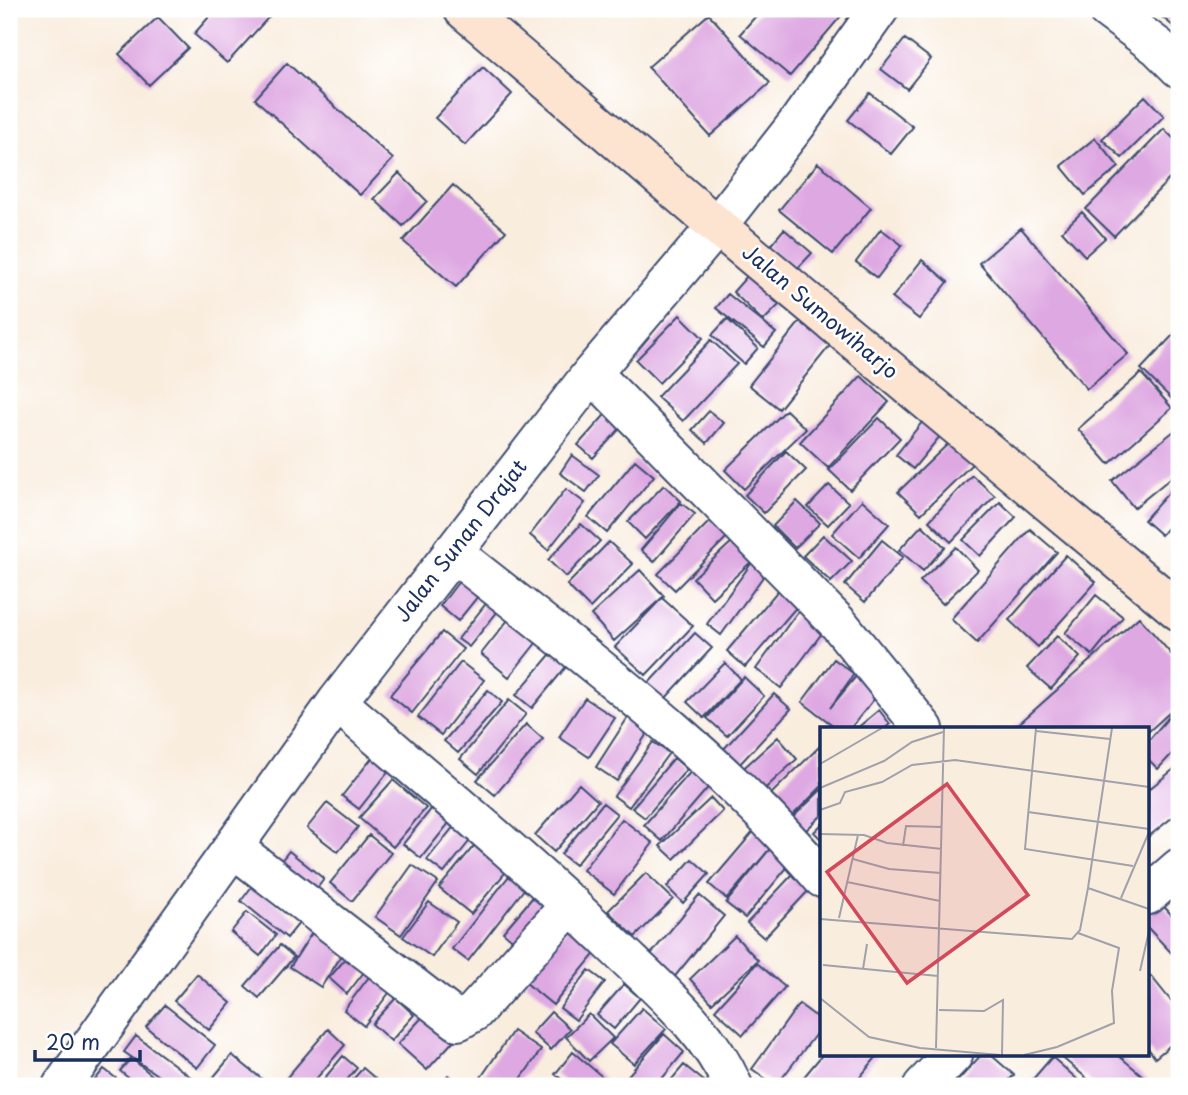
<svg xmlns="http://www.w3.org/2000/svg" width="1188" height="1095" font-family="'Playpen Sans',sans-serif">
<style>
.building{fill:#dea8e2}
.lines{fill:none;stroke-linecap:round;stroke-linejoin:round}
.street-casing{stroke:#3c4c71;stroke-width:42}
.secondary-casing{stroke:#3c4c71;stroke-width:42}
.street{stroke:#fff;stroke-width:38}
.secondary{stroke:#fde4d1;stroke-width:38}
.labels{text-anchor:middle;stroke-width:5;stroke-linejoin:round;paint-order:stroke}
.street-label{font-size:21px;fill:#1b2f5e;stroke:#fff}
.inset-road{fill:none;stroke:#a0a1ab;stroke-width:2}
.view{fill:#d1495b;fill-opacity:0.15;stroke:#d1495b;stroke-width:3.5}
.inset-edge{fill:none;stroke:#1b2f5e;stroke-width:3.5}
</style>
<rect width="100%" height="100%" fill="#fff"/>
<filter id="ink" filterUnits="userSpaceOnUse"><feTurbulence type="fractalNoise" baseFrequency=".0143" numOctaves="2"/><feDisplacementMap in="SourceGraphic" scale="14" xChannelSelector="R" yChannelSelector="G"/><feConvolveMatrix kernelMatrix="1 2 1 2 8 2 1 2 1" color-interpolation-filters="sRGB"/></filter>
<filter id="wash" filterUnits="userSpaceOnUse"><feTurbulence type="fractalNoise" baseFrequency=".00686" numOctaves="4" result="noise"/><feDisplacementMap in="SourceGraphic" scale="28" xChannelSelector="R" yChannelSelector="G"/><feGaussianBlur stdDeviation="1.57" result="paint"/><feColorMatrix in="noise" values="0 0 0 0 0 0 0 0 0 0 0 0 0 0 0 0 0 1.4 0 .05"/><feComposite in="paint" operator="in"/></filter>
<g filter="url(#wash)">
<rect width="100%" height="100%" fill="#f9edde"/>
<g id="blocks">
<!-- building -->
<path class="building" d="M216 9H276L227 63 194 34Z
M762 9H847L790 76 740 34Z
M1167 9H1179V31L1161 16Z
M709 14 770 83 710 136 648 67Z
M158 17 188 48 149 85 119 54Z
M905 39 931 59 907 89 881 69Z
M287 63 393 159 360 195 255 99Z
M483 67 512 94 465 145 435 118Z
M870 93 913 127 891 154 848 120Z
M1145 96 1164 116 1122 158 1102 139Z
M1164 129 1179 144V169L1114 236 1086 209Z
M1095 138 1119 167 1085 195 1061 166Z
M818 163 871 208 833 254 779 210Z
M399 173 427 201 403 226 374 199Z
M453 185 506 231 456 287 403 241Z
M1082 212 1105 238 1085 256 1062 231Z
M1021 228 1128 354 1087 389 979 263Z
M784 229 812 253 796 270 769 247Z
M881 229 902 245 877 278 856 262Z
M922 260 948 282 919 319 892 298Z
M748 275 779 305 763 321 733 292Z
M728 294 776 333 764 347 716 308Z
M680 315 703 338 659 383 636 360Z
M803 318 832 343 779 409 749 385Z
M727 319 758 348 744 364 712 335Z
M1175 333 1179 337V406L1141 369Z
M711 340 737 364 683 421 657 397Z
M1141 373 1172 408 1109 464 1078 429Z
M861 376 889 402 828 468 800 442Z
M611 408 626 422 593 458 578 445Z
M786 410 806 429 744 489 725 470Z
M709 411 724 423 707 443 692 430Z
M879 418 900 438 850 490 829 470Z
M923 421 941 435 913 469 896 455Z
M1179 427V471L1134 508 1112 481Z
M951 441 973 463 921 514 898 492Z
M786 451 806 470 764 513 745 495Z
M572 455 599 475 586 492 560 473Z
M635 460 654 476 607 533 588 517Z
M972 475 995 496 951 542 929 521Z
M1179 481V514L1161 535 1144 520Z
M664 485 681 501 645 539 628 522Z
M829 485 849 503 828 525 808 507Z
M566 489 585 503 548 550 530 535Z
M862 500 889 524 859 558 832 534Z
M797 501 820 523 795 548 773 526Z
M1000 502 1016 517 980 556 963 540Z
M681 503 695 514 654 562 641 550Z
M712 519 729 535 675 590 658 574Z
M581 524 600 541 566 577 548 560Z
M922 525 945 547 923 571 899 550Z
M1030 529 1057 552 977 643 951 619Z
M823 535 852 561 831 582 803 556Z
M734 540 753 560 712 598 693 578Z
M882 540 903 557 865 602 845 585Z
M609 542 633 564 590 608 567 585Z
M956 547 978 570 943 604 920 581Z
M1066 555 1096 582 1038 647 1009 620Z
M756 557 770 567 721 635 707 624Z
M640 570 664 596 614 641 591 615Z
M464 575 483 590 458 621 440 606Z
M786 581 805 597 745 667 727 651Z
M496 591 507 600 469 647 458 639Z
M1096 595 1123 617 1092 655 1065 633Z
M662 598 693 626 646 675 615 647Z
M516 610 544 633 509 677 481 654Z
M799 610 825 629 781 688 756 669Z
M1139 617 1179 663V704L1148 732V729H1013Z
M442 632 463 649 412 713 390 695Z
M695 633 712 648 663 701 646 686Z
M1057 636 1080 657 1051 689 1027 668Z
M560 643 575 656 532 708 516 695Z
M834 659 854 674 830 708 861 670 883 688 850 729H838L802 702Z
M461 662 484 680 441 735 418 717Z
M725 663 741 679 704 718 687 702Z
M744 677 764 696 727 736 707 718Z
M488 690 502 702 458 753 444 741Z
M774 694 791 709 738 766 722 751Z
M585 698 615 718 589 757 559 737Z
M509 700 526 714 478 774 460 759Z
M879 710 890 724 884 729H856Z
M632 711 653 724 617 781 596 767Z
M1174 711 1179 715V746L1158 769 1148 759V741Z
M526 724 543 739 495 795 477 780Z
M778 737 797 759 757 796 737 774Z
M653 742 669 753 629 807 614 796Z
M820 746 822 786 789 819 768 797Z
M376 753 393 766 359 809 342 796Z
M674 758 687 769 645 818 632 808Z
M1179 765V812L1148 837V790Z
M694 768 712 783 662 841 644 825Z
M393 780 426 808 393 847 359 818Z
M579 784 598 801 554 852 535 835Z
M822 789V815L804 832 791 819Z
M440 798 458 812 421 858 403 844Z
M711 798 723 811 674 859 660 846Z
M327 803 358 827 338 852 307 828Z
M603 803 617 814 575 865 561 854Z
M622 819 653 843 614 894 583 870Z
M459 820 476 833 444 873 427 860Z
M760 824 795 858 745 918 726 903 773 845 727 899 709 884Z
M822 824V840L814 832Z
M369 835 391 853 352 901 330 883Z
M478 841 510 867 471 914 439 888Z
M289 851 324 879 309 899 273 871Z
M692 859 709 874 683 903 667 887Z
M412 865 438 882 401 935 375 917Z
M646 873 673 899 635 937 608 911Z
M793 874 810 889 764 938 747 923Z
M509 876 525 888 468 961 452 949Z
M253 885 300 922 287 938 241 901Z
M539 890 560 908 524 950 503 932Z
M699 895 724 916 672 980 647 959Z
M1157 899 1179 923V961L1148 928V908Z
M429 902 457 922 432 957 403 937Z
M247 912 276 935 260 956 231 932Z
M573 921 602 945 553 1005 525 982Z
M317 925 348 946 321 987 290 967Z
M735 936 758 960 712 1003 690 979Z
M280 945 294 957 259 998 245 986Z
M354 949 371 963 347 994 329 978Z
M757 963 785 987 743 1035 715 1010Z
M589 970 605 982 576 1020 560 1008Z
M372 973 392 989 364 1026 344 1010Z
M197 974 231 1003 209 1030 174 1001Z
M1151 976 1179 1011V1038L1155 1058 1148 1048V979Z
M624 984 640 998 614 1029 597 1015Z
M396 998 414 1015 391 1041 372 1024Z
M799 1004 822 1021V1026L776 1086 752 1069Z
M165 1005 215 1045 197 1068 146 1027Z
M642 1008 666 1029 634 1064 610 1044Z
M427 1012 456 1038 427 1070 398 1044Z
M551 1012 570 1029 551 1050 532 1033Z
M589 1014 613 1038 589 1061 566 1037Z
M328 1029 345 1045 310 1086H286L282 1083Z
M513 1031 541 1050 516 1086H475Z
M664 1034 684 1052 656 1086H619Z
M136 1036 192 1078 186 1086H173L124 1052Z
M573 1052 605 1079 599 1086H570L555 1074Z
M232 1055 263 1080 258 1086H220L212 1079Z
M822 1055H878L853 1086H800L798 1084Z
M981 1055H991L1014 1075 1004 1086H953Z
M1059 1055H1118L1155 1086H1096Z
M343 1056 357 1068 342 1086H318Z
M1052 1057 1077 1079 1071 1086H1027Z
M131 1058 165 1086H138L120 1071Z
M684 1065 710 1086H666Z
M363 1068 384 1086H347Z
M104 1069 126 1086H90Z
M448 1075 465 1086H440Z"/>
</g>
</g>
<g filter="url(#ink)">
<use href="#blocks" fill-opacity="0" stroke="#3c4c71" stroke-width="2"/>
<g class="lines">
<!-- street casing -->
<g class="street-casing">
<path id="street" d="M1107 9 1158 47 1179 68
M592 373 839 624 924 729
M452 552C581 654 715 752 822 878
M337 702C430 782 525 860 613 945 657 987 708 1029 733 1086
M235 849 458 1021 474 1012 571 904
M1148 895 1179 868
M62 1086 337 702 592 373 717 226 797 124 879 9
M923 1086 953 1055"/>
</g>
<!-- secondary casing -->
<g class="secondary-casing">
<path id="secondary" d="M463 9 717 226 1179 611"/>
</g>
<!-- street -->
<use href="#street" class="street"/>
<!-- secondary -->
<use href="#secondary" class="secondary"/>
</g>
</g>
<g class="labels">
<!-- street labels -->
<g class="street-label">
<text transform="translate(820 312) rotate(40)" y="7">Jalan Sumowiharjo</text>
<text transform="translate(461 541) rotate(-52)" y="7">Jalan Sunan Drajat</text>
</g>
</g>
<!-- overview -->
<g transform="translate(820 727)">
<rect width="329" height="329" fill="#f9edde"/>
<path class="inset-road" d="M216 1 205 122 313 139M216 4 290 12M0 37 62 1M0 61 64 34 92 15 123 5M0 83 20 76 25 65 62 55 92 38 135 33 329 60M208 85 329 102M0 107 44 108 67 116 122 122M83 119 86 99 122 100M33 132 69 142 121 146M27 155 120 174M268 161 329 182M301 171 329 105M19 191 38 108M0 192 252 212 260 203 268 161 292 1M3 238 118 249M43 242 47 217M320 244 329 204M0 271 49 310 100 321 180 328M119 283 164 284 183 273 182 328M116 321 124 1M204 328 237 320 294 296 292 264 299 221 258 206"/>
<path class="view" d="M127 57 208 168 87 256 7 145Z"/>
<rect width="329" height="329" class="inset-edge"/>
</g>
<!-- margin -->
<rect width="1188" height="1095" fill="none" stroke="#fff" stroke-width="35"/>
<!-- scale -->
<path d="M35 1050v10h105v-10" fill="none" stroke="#1b2f5e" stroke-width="3.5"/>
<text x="46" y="1050" font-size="21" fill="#1b2f5e" stroke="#ffffff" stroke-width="5" paint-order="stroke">20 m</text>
</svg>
